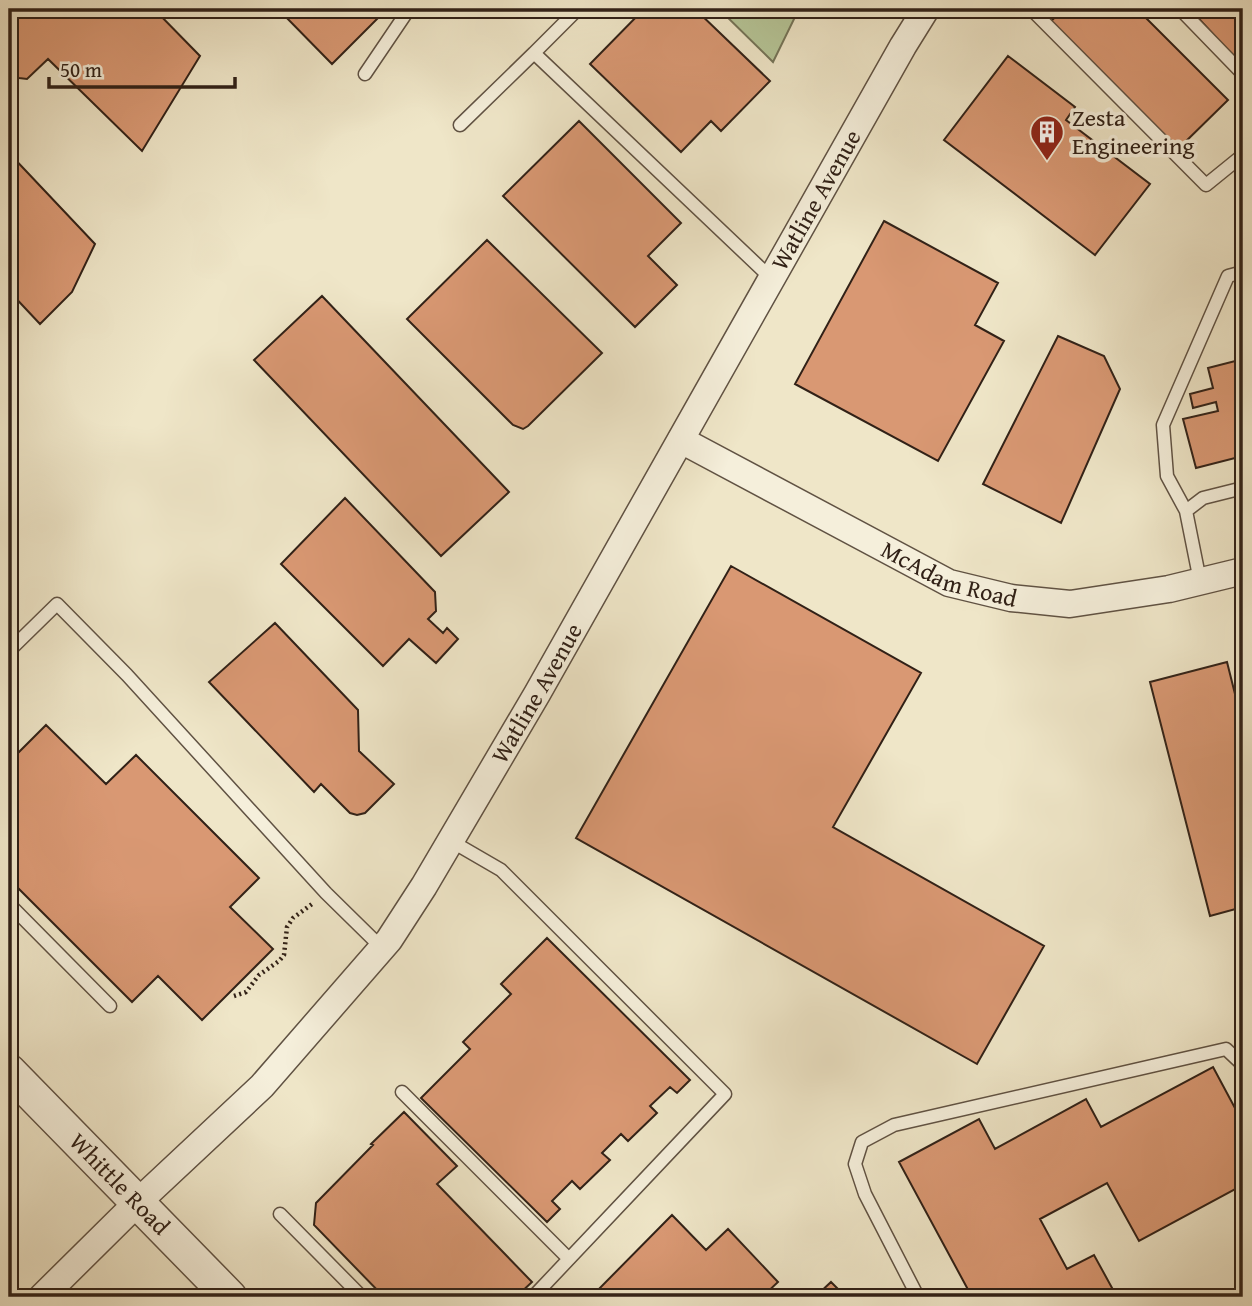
<svg xmlns="http://www.w3.org/2000/svg" width="1252" height="1306" font-family="'Gentium Book Plus',serif">
<style>
.green{fill:#b6c698;stroke:#747458;stroke-width:2}
.building{fill:#d99873;stroke:#312117;stroke-width:2}
.lines{fill:none;stroke-linecap:round;stroke-linejoin:round}
.service-casing{stroke:#605243;stroke-width:15}
.minor-casing{stroke:#605243;stroke-width:29}
.tertiary-casing{stroke:#605243;stroke-width:36}
.path{stroke:#312117;stroke-width:4.5;stroke-dasharray:2 3.5;stroke-linecap:butt}
.service{stroke:#f5efdb;stroke-width:12}
.minor{stroke:#f5efdb;stroke-width:26}
.tertiary{stroke:#f5efdb;stroke-width:33}
.labels{text-anchor:middle;stroke-width:7;stroke-linejoin:round;paint-order:stroke}
.poi-label{font-size:24px;fill:#312117;stroke:#f5efdb;text-anchor:start}
.street-label{font-size:24px;fill:#312117;stroke:#f5efdb}
</style>
<rect width="100%" height="100%" fill="#efe6c8"/>
<filter id="stains"><feTurbulence type="fractalNoise" baseFrequency=".00286" numOctaves="4"/><feColorMatrix values="0 0 0 0 .2 0 0 0 0 .09 0 0 0 0 .02 0 0 0 .5 -.17"/></filter>
<radialGradient id="worn" r=".72"><stop offset=".6" stop-color="#630" stop-opacity="0"/><stop offset="1" stop-color="#630" stop-opacity=".3"/></radialGradient>
<!-- green -->
<path class="green" d="M719 9H790L796 15 773 62Z"/>
<!-- building -->
<path class="building" d="M9 9H154L200 56 142 151 48 59 27 79 19 78 13 75 9 79Z
M278 9H387L332 64Z
M644 9H695L770 81 721 131 711 121 681 152 590 64Z
M1064 9H1137L1228 100 1177 150 1050 22Z
M1190 9H1243V67Z
M1008 56 1075 107 1066 120 1150 184 1095 255 944 140Z
M579 121 681 223 648 256 677 285 635 327 503 196Z
M9 153 95 244 72 292 40 324 9 291Z
M884 221 998 283 975 325 1004 341 938 461 795 384Z
M487 240 602 353 528 426 523 429 513 425 407 319Z
M322 296 509 492 441 556 254 360Z
M1058 336 1104 356 1120 389 1061 523 983 484Z
M1243 359V456L1196 468 1183 419 1218 411 1216 402 1193 408 1190 394 1213 388 1208 368Z
M345 498 435 592 436 611 428 619 443 633 447 628 458 639 436 663 409 639 383 666 281 564Z
M731 566 921 673 833 827 1044 946 977 1064 576 838Z
M275 623 358 710 359 751 394 784 365 813 357 815 350 813 321 784 314 792 209 682Z
M1227 662 1236 698 1243 696V907L1210 916 1150 682Z
M46 725 106 784 136 755 259 878 230 907 273 949 202 1020 158 976 132 1002 9 879V762Z
M547 938 690 1080 677 1093 670 1087 650 1106 657 1113 628 1141 621 1134 602 1153 610 1160 580 1189 572 1181 552 1201 560 1209 547 1222 421 1098 470 1049 463 1042 511 994 501 984Z
M1213 1067 1243 1123V1185L1139 1241 1107 1183 1040 1219 1067 1269 1094 1255 1117 1297H972L899 1162 979 1119 995 1149 1086 1099 1101 1127Z
M404 1112 457 1166 437 1184 532 1282 516 1297H384L314 1225 316 1203 373 1145 371 1144Z
M672 1215 706 1250 728 1229 778 1282 762 1297H591Z
M831 1282 846 1297H815Z"/>
<g class="lines">
<!-- service casing -->
<g class="service-casing">
<path id="service" d="M578 9 534 53 772 279
M1031 9 1206 185 1243 155
M1180 9 1243 74
M365 74 409 9
M460 125 534 53
M1186 511 1167 476 1163 425 1228 276 1243 272
M1200 581 1186 511 1203 498 1243 488
M9 651 57 604 127 675 326 893 382 948
M451 841 501 870 725 1094 533 1297
M9 904 110 1006
M402 1092 569 1259
M280 1214 362 1297
M918 1297 865 1194 855 1164 862 1142 894 1125 1226 1049 1243 1065"/>
</g>
<!-- minor casing -->
<g class="minor-casing">
<g id="minor">
<path id="s1" d="M681 440 949 583 1011 598 1070 604 1169 589 1243 571"/>
<path id="s2" d="M42 1297 137 1203 262 1086 389 940 424 886 537 694 903 46 926 9"/>
</g>
</g>
<!-- tertiary casing -->
<g class="tertiary-casing">
<g id="tertiary">
<path id="s3" d="M9 1071 230 1297"/>
</g>
</g>
<!-- path -->
<path class="path" d="M234 996 246 992 259 975 279 961 284 955 287 927 293 918 312 904"/>
<!-- service -->
<use href="#service" class="service"/>
<!-- minor -->
<use href="#minor" class="minor"/>
<!-- tertiary -->
<use href="#tertiary" class="tertiary"/>
</g>
<!-- icons -->
<defs>
<g id="building-pin" transform="scale(1.75)"><path d="M0 17L-7.5 6A9.5 9.5 0 1 1 7.5 6Z" fill="#8f2418" stroke="#f5efdb"/><path d="M-4-6H4V6H1V3H-1V6H-4ZM-2.5-4.3h1.7v1.8h-1.7ZM.8-4.3h1.7v1.8H.8ZM-2.5-1h1.7V.8h-1.7ZM.8-1h1.7V.8H.8Z" fill="#fff"/></g>
</defs>
<g fill-rule="evenodd">
<use href="#building-pin" x="1047" y="132"/>
</g>
<g class="labels">
<!-- poi labels -->
<g class="poi-label">
<text x="1072" y="126">Zesta<tspan x="1072" dy="28">Engineering</tspan></text>
</g>
<!-- street labels -->
<g class="street-label">
<text dy="8" stroke="none"><textPath href="#s2" startOffset="1353">Watline Avenue</textPath></text>
<text dy="8" stroke="none"><textPath href="#s1" startOffset="301">McAdam Road</textPath></text>
<text dy="8" stroke="none"><textPath href="#s2" startOffset="786">Watline Avenue</textPath></text>
<text dy="8" stroke="none"><textPath href="#s3" startOffset="158">Whittle Road</textPath></text>
</g>
</g>
<!-- margin -->
<rect width="1252" height="1306" fill="none" stroke="#efe6c8" stroke-width="35"/>
<rect x="10" y="10" width="1231" height="1285" fill="none" stroke="#312117" stroke-width="3.5"/>
<rect x="18" y="18" width="1217" height="1271" fill="none" stroke="#312117" stroke-width="2"/>
<!-- scale -->
<path d="M49 77v10h186v-10" fill="none" stroke="#312117" stroke-width="3.5"/>
<text x="60" y="77" font-size="21" fill="#312117" stroke="#f5efdb" stroke-width="5" paint-order="stroke">50 m</text>
<rect width="100%" height="100%" filter="url(#stains)"/>
<rect width="100%" height="100%" fill="url(#worn)"/>
</svg>
